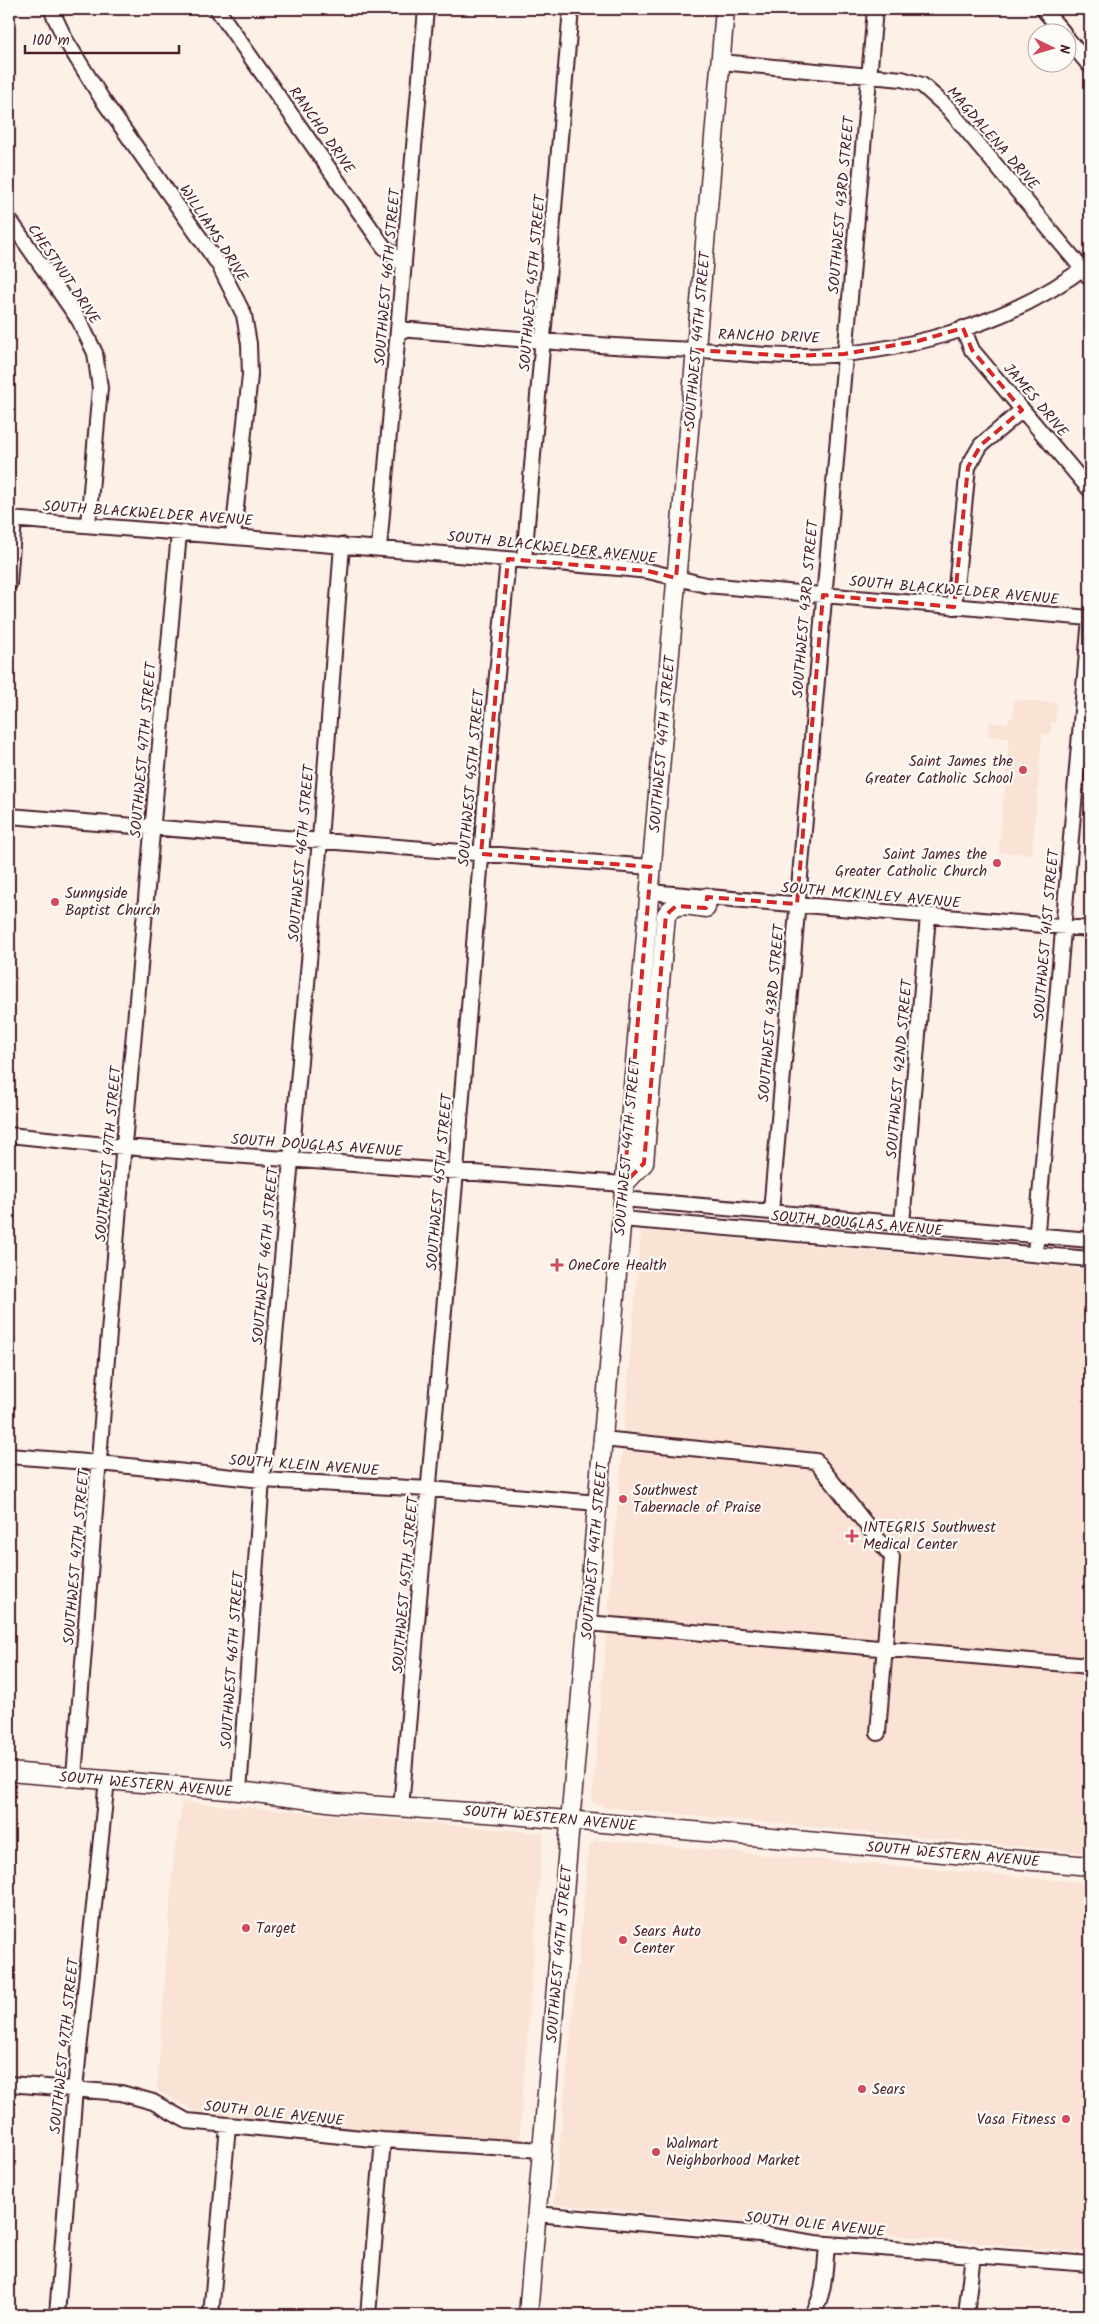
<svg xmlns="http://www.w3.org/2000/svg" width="1099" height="2324" font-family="Kalam,sans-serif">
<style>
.built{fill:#fae2d4}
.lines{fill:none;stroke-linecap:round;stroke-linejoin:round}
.minor-casing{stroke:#4a1f2b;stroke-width:18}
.major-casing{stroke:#4a1f2b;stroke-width:21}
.minor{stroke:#fdfcf7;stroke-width:14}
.major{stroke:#fdfcf7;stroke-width:18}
.marked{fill:none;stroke:#d62828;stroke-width:4;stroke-dasharray:10 6;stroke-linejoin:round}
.poi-dot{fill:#d1495b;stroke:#fdfcf7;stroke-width:2}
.labels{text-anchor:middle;stroke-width:4.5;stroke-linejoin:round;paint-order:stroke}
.street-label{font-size:15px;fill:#4a1f2b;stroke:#fdfcf7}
.poi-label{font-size:15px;fill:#4a1f2b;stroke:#fdfcf7;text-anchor:start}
</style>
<rect width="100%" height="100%" fill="#fcf0e7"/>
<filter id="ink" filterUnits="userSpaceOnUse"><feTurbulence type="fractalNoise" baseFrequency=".02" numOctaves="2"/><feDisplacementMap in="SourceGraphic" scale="10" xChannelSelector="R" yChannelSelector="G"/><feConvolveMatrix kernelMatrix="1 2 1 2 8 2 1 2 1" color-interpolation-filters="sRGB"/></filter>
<g filter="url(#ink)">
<!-- built -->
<path class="built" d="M1014 700 1057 703 1055 723 1051 722 1050 734H1042L1032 854 999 852 1009 738 988 736 989 722 1008 724 1009 718H1013Z
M641 1231 1090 1270V1853L604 1807 592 1802Z
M182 1802 543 1833 519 2143 485 2141 198 2113 157 2090 174 1857Z
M596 1840 1090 1883V2253L554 2204 589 1847Z"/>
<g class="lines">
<!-- minor casing -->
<g class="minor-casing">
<path id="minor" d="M51 9 65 39 102 99 219 265 244 315 249 344 250 375 233 536
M217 9 384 247 404 265
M1043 9 1063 32
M1066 37 1090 66
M721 62 902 79 922 85 948 108 1090 278
M9 219 79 320 95 353 100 388 88 525
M963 328 972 350 1090 490
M399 329C498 337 597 347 697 350 729 351 760 356 792 356 893 357 1010 326 1090 263
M9 519 619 568 648 571 706 585 1090 618
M379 548 426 9
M524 560 571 9
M9 584 14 519
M954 607 968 467 981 445 1022 410
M9 816 651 867
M649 892 1090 929
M9 1135 124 1147 624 1184
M623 1199 1090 1240
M771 1212 875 9
M621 1219 1090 1259
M902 1224 928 916
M1035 1254 1090 618
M603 1439 816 1461 892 1557 878 1733
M9 1456 100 1463 262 1480 429 1489 598 1503
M587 1623 1090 1666
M74 1777 123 1155 179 533
M239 1791 262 1480 320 840 342 545
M401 1808 456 1171 488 769 508 559
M9 2084 121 2093 153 2102 187 2121 383 2140 542 2150
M536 2214 760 2234 815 2243 1090 2264
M57 2315 75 2089 107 1780
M211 2315 228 2126
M368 2315 383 2140
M812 2315C825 2295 825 2268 827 2244
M966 2315 973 2254"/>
</g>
<!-- major casing -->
<g class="major-casing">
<path id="major" d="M624 1184 644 1163 666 915C674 900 693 907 706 908L707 897
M9 1772 239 1791 336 1803 500 1814 1090 1866
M528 2315 725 9"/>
</g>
<!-- minor -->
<use href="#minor" class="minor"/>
<!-- major -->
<use href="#major" class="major"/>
</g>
</g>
<!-- marked area -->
<path class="marked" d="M963 328 972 350 1022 410 981 445 968 467 954 607 823 595 797 904 707 897 706 908 676 906 666 915 644 1163 624 1184 651 867 481 854 508 559 648 571 676 578 696 350 790 356 844 354 918 341Z"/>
<!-- markers -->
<g class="poi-dot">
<circle cx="1023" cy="770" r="5"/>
<circle cx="997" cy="863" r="5"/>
<circle cx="55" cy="902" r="5"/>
<path d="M554.5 1257.5h5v5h5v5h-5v5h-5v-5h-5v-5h5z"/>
<circle cx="623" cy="1499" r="5"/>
<path d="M849.5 1528.5h5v5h5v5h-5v5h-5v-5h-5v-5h5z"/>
<circle cx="246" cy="1928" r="5"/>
<circle cx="623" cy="1940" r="5"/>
<circle cx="862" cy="2089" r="5"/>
<circle cx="1066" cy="2119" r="5"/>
<circle cx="656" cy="2152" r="5"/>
</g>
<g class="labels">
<!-- street labels -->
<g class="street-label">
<text transform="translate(322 130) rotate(55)" y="5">RANCHO DRIVE</text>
<text transform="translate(993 138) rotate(49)" y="5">MAGDALENA DRIVE</text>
<text transform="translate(841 205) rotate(-85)" y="5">SOUTHWEST 43RD STREET</text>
<text transform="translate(214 233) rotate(57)" y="5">WILLIAMS DRIVE</text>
<text transform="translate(64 274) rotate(56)" y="5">CHESTNUT DRIVE</text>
<text transform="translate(387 277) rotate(-85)" y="5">SOUTHWEST 46TH STREET</text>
<text transform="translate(532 283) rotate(-85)" y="5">SOUTHWEST 45TH STREET</text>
<text transform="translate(769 336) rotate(2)" y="5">RANCHO DRIVE</text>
<text transform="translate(697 340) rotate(-85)" y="5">SOUTHWEST 44TH STREET</text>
<text transform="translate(1036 400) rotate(50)" y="5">JAMES DRIVE</text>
<text transform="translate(148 513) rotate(4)" y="5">SOUTH BLACKWELDER AVENUE</text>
<text transform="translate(552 547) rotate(6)" y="5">SOUTH BLACKWELDER AVENUE</text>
<text transform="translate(954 590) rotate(5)" y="5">SOUTH BLACKWELDER AVENUE</text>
<text transform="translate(805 609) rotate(-85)" y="5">SOUTHWEST 43RD STREET</text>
<text transform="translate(662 744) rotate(-85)" y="5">SOUTHWEST 44TH STREET</text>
<text transform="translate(143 750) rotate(-85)" y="5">SOUTHWEST 47TH STREET</text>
<text transform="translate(471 778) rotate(-85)" y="5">SOUTHWEST 45TH STREET</text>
<text transform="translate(301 853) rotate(-85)" y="5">SOUTHWEST 46TH STREET</text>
<text transform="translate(871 895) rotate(5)" y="5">SOUTH MCKINLEY AVENUE</text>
<text transform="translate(1046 935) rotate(-85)" y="5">SOUTHWEST 41ST STREET</text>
<text transform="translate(771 1013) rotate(-85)" y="5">SOUTHWEST 43RD STREET</text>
<text transform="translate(899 1069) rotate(-85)" y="5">SOUTHWEST 42ND STREET</text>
<text transform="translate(317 1145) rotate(4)" y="5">SOUTH DOUGLAS AVENUE</text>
<text transform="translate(627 1147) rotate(-85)" y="5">SOUTHWEST 44TH STREET</text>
<text transform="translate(108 1154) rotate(-85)" y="5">SOUTHWEST 47TH STREET</text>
<text transform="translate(439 1182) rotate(-85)" y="5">SOUTHWEST 45TH STREET</text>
<text transform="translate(857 1223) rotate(5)" y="5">SOUTH DOUGLAS AVENUE</text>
<text transform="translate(265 1256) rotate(-85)" y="5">SOUTHWEST 46TH STREET</text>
<text transform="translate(304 1465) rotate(4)" y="5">SOUTH KLEIN AVENUE</text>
<text transform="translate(594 1551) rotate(-85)" y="5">SOUTHWEST 44TH STREET</text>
<text transform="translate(76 1557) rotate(-85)" y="5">SOUTHWEST 47TH STREET</text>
<text transform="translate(405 1585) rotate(-85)" y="5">SOUTHWEST 45TH STREET</text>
<text transform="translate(232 1660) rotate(-86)" y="5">SOUTHWEST 46TH STREET</text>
<text transform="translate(146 1784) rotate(5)" y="5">SOUTH WESTERN AVENUE</text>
<text transform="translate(550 1818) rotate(5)" y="5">SOUTH WESTERN AVENUE</text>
<text transform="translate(953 1854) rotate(5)" y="5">SOUTH WESTERN AVENUE</text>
<text transform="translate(559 1954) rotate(-85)" y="5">SOUTHWEST 44TH STREET</text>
<text transform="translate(64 2046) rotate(-84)" y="5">SOUTHWEST 47TH STREET</text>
<text transform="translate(274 2113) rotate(6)" y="5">SOUTH OLIE AVENUE</text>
<text transform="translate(815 2224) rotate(6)" y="5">SOUTH OLIE AVENUE</text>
</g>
<!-- poi labels -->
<g class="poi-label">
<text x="1013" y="766" text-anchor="end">Saint James the<tspan x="1013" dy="17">Greater Catholic School</tspan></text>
<text x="987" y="859" text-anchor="end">Saint James the<tspan x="987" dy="17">Greater Catholic Church</tspan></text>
<text x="65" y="898">Sunnyside<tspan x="65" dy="17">Baptist Church</tspan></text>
<text x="568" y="1270">OneCore Health</text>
<text x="633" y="1495">Southwest<tspan x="633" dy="17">Tabernacle of Praise</tspan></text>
<text x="863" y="1532">INTEGRIS Southwest<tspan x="863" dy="17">Medical Center</tspan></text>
<text x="256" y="1933">Target</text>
<text x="633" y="1936">Sears Auto<tspan x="633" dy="17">Center</tspan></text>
<text x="872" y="2094">Sears</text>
<text x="1056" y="2124" text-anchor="end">Vasa Fitness</text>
<text x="666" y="2148">Walmart<tspan x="666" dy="17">Neighborhood Market</tspan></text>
</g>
</g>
<!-- margin -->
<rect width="1099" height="2324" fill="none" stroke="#fdfcf7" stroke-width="30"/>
<rect x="15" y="15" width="1069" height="2294" fill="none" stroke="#4a1f2b" stroke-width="2" filter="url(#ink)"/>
<!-- north arrow -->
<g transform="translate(1052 48) rotate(95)"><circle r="24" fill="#fdfcf7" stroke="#b5a4a5"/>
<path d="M0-4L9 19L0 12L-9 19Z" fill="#d1495b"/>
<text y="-8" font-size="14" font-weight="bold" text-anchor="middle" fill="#4a1f2b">N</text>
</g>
<!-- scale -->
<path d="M25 45v8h154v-8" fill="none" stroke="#4a1f2b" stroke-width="2.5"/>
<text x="32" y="45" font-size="15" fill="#4a1f2b" stroke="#fdfcf7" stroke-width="4" paint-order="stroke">100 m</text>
</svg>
